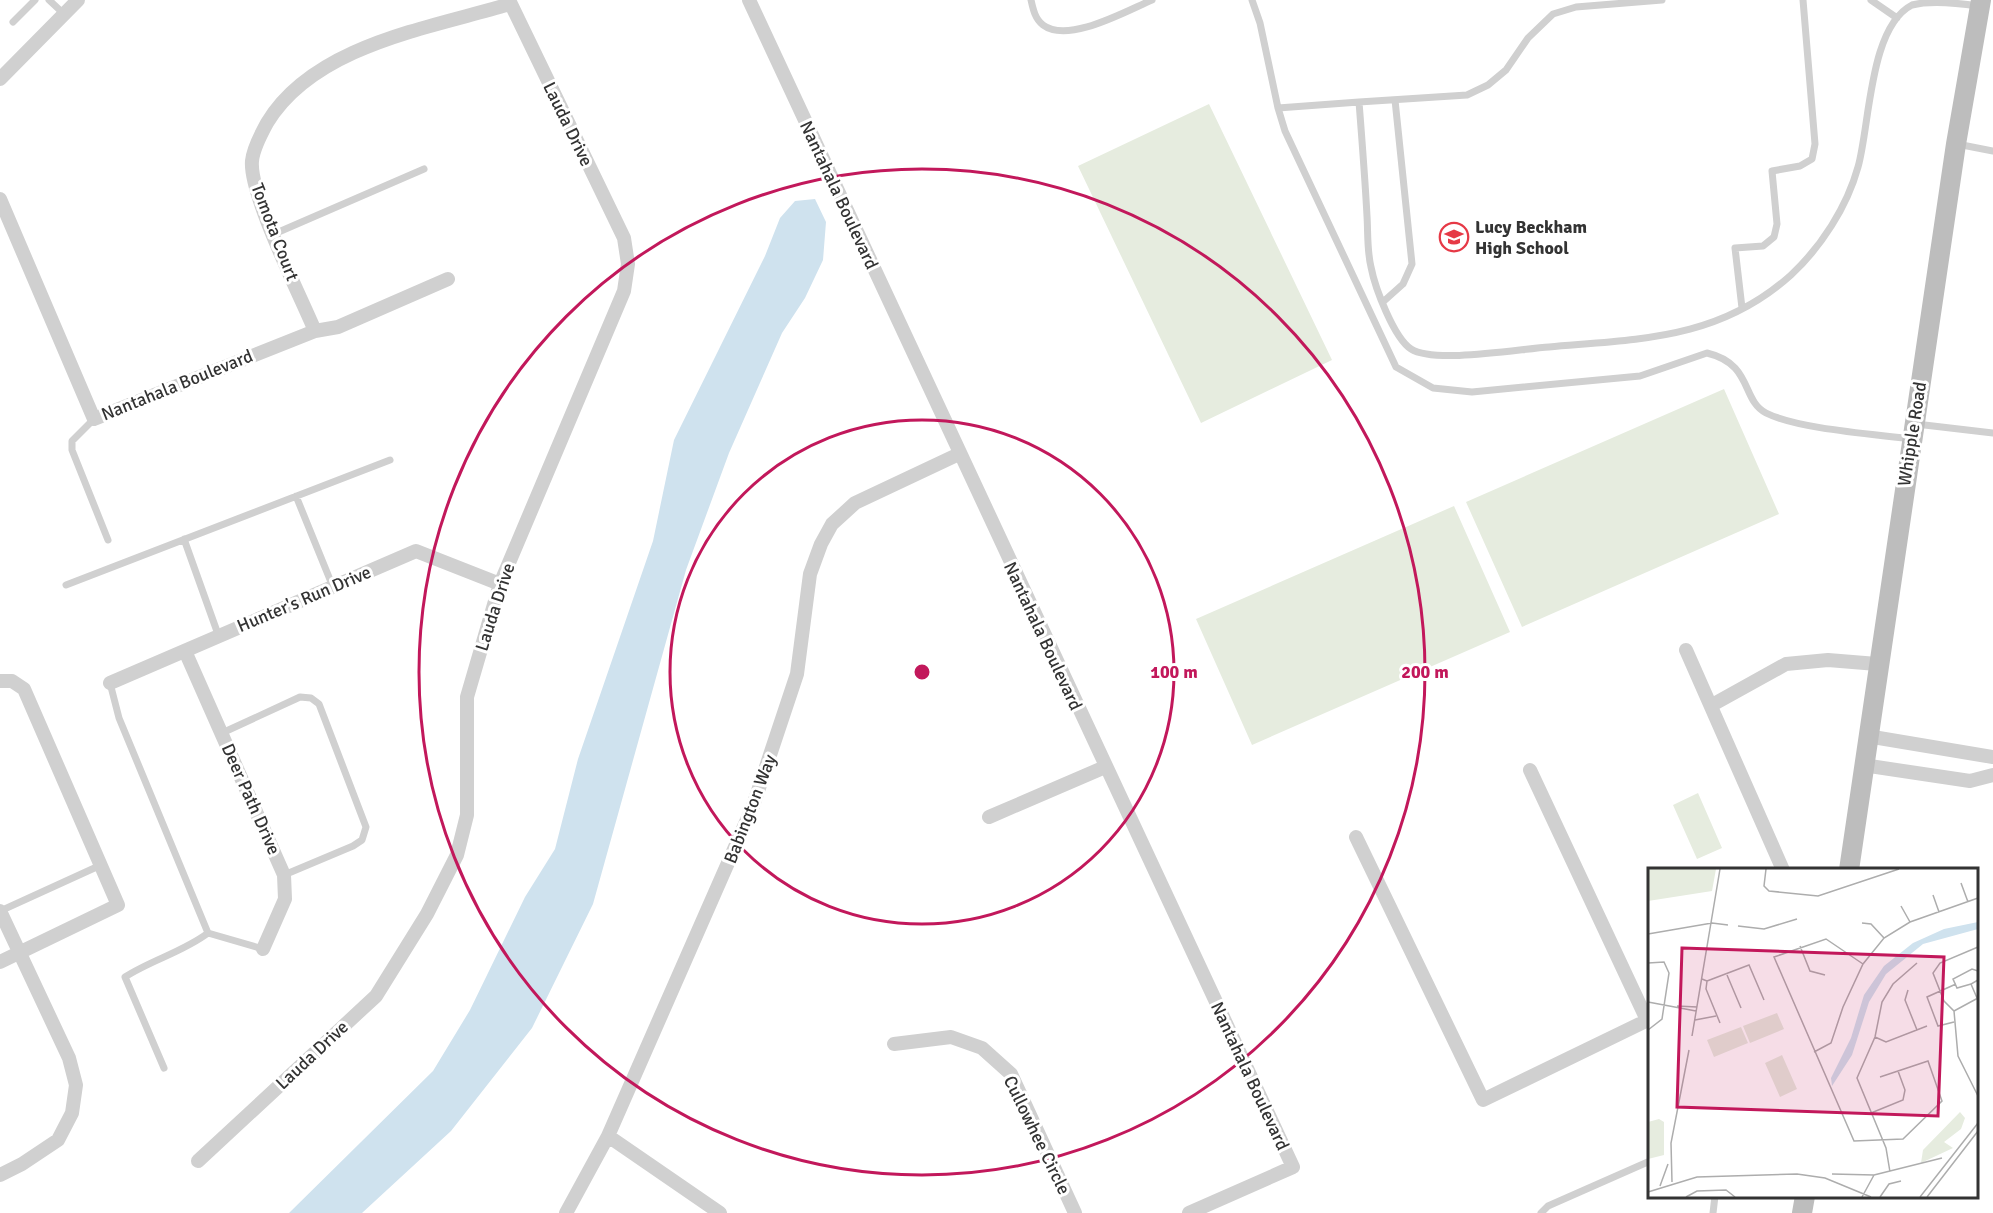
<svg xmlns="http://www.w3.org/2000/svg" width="1993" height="1213" font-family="Signika,sans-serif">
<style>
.green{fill:#e6ecdf}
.water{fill:#cfe2ee}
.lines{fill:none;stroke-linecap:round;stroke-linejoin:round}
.lane{stroke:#d0d0d0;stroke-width:7}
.street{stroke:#d0d0d0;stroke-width:14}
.secondary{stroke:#bdbdbd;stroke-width:20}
.ring{fill:none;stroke:#c2185b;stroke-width:3}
.labels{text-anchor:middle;stroke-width:6;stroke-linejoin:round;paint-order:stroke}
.street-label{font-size:18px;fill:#333;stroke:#fff}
.poi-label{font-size:18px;font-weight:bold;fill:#333;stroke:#fff;text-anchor:start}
.inset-road{fill:none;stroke:#adadad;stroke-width:1.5}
.view{fill:#c2185b;fill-opacity:0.15;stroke:#c2185b;stroke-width:3}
.inset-edge{fill:none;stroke:#333;stroke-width:3}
.centre{fill:#c2185b;stroke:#fff;stroke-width:3}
.ring-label{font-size:18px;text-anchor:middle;font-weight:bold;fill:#c2185b;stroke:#fff;stroke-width:6;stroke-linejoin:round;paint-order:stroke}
</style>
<rect width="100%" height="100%" fill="#fff"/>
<!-- green -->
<path class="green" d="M1209 104 1332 360 1201 423 1078 166Z
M1724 389 1779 514 1522 627 1466 502Z
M1454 506 1510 632 1252 745 1196 619Z
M1698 793 1722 848 1697 859 1673 805Z"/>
<!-- water -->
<path class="water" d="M815 199 826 222 823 260 805 298 782 333 729 453 686 570 593 904 532 1028 451 1131 362 1213H289L433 1071 470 1010 525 897 555 849 578 759 653 541 674 440 765 256 780 218 795 201Z"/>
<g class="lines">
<!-- lane -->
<path class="lane" d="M49 0 64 14
M1031 0C1033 9 1035 19 1043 25 1068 44 1126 11 1152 0
M1252 0 1260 23 1278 108 1359 102
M1662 0 1576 7 1553 14 1528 38 1506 70 1488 85 1467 95 1359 102C1362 140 1365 178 1367 216 1368 232 1367 251 1371 267 1375 288 1394 338 1411 349 1435 364 1519 349 1549 347 1639 339 1719 340 1791 275 1821 247 1847 207 1858 167 1870 125 1869 27 1912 5 1931 0 1958 3 1978 6
M1871 0 1897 18
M13 22 35 0
M1278 108 1285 131 1396 367 1433 388 1472 392 1640 376 1707 353C1753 364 1741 400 1766 413 1798 429 1873 434 1912 439
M1957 144 1993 151
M274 234 424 169
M1384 301 1403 284 1412 264 1395 100
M1742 308 1735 248 1763 246 1774 237 1777 224 1772 171 1800 166 1812 159 1815 144 1803 0
M94 419 72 441V450L108 540
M1916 424 1993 433
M296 496 333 587
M184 539 219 637
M66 585 390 460
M110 683 119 718 208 933C183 952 151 960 125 977L164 1068
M222 733 300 697 311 698 319 704 366 827 362 840 353 846 284 875
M0 911 101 865
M208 933 263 949
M1541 1213 1548 1206 1650 1161
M1713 1213 1715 1196"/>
<!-- street -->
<path class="street" d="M749 0 1293 1167 1189 1213
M0 79 78 0
M0 199 94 419 315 331 338 327 448 279
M315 331C300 295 249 194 252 161 253 149 261 134 267 123 314 45 430 28 510 4
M1686 650 1783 870
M185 651 284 875 285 899 263 949
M0 681H12L24 689 118 905 0 962
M110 683 416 551 500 584
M1712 705 1786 664 1828 660 1877 664
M1867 736 1993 757
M1863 765 1970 781 1993 775
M1530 770 1647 1020
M989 817 1105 767
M1356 837 1483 1100 1650 1019
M0 911 69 1058 76 1085 72 1113 58 1140 22 1164 0 1175
M894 1044 951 1037 982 1048 1011 1074 1075 1213
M608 1136 720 1213
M198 1161 376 996 427 914 457 855 467 815V697L500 584 624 291 628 264 624 238 509 0
M566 1213 608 1136 753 806 797 674 810 574 821 544 832 524 855 503 959 454"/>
<!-- secondary -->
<path class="secondary" d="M1849 870 1956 144 1981 0
M1802 1213 1805 1196"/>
</g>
<!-- distance rings -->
<g class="ring">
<circle cx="922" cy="672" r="252"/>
<circle cx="922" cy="672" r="503"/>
</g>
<!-- icons -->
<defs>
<g id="school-ring" transform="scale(1.5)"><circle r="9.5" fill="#fff" stroke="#e63946" stroke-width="1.5"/><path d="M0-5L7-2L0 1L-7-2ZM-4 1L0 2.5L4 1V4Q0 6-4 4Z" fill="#e63946"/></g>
</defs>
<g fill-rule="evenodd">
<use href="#school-ring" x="1454" y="237"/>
</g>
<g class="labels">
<!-- street labels -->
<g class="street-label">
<text transform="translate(568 124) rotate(64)" y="6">Lauda Drive</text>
<text transform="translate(839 195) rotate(65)" y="6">Nantahala Boulevard</text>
<text transform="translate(275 232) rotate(69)" y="6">Tomota Court</text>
<text transform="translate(177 385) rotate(-22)" y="6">Nantahala Boulevard</text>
<text transform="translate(1912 434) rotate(-81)" y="6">Whipple Road</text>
<text transform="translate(304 599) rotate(-23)" y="6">Hunter's Run Drive</text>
<text transform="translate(495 607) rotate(-72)" y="6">Lauda Drive</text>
<text transform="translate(1043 636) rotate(65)" y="6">Nantahala Boulevard</text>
<text transform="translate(251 799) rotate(66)" y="6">Deer Path Drive</text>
<text transform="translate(750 809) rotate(-69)" y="6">Babington Way</text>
<text transform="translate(312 1055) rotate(-43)" y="6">Lauda Drive</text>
<text transform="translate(1250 1076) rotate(65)" y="6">Nantahala Boulevard</text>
<text transform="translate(1037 1135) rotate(64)" y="6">Cullowhee Circle</text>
</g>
<!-- poi labels -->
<g class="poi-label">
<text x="1475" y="233">Lucy Beckham<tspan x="1475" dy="21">High School</tspan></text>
</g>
</g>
<!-- overview -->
<g transform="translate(1648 868)">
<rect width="330" height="330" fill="#fff"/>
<path d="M0 1H68L64 23 0 33ZM129 145 136 161 102 175 95 158ZM93 159 100 175 66 189 59 172ZM134 187 149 221 132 229 117 195ZM312 244 317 250 313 261 296 274 305 280 273 295 275 282ZM11 251 16 254V287L0 291V254Z" fill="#e6ecdf"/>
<path d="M330 54V61L275 76 238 106 221 134 204 187 184 218 183 210 203 170 216 127 236 98 265 75 296 61Z" fill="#cfe2ee"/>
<path class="inset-road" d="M118 1 116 18 121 23 170 28 251 1M313 15 320 34M285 27 291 44M253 38 262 54M214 55 223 56 236 70M90 58 116 61 149 51M0 66 64 55 80 57M152 78 162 103 177 107M330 79 292 95 285 105 296 133 306 143 330 130M0 95 16 94 21 105 14 151 0 162M215 96 178 71 126 89 206 273 255 271 294 233 280 193 232 209M79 107 93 140M54 111 59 113 58 121 72 155M59 113 101 97 116 132M323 116 309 120 305 111 324 101 330 103M260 122 257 132 269 162M329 130 323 116 330 112M0 134 48 143M29 138 49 139M306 143 310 188 330 228M47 152 68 148M306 154 290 158 279 129 308 116M44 168 72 1M227 169 238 174 279 158M166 184 183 175 195 139 215 96 236 70 262 54 330 30M223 245 255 232 257 222 250 203M242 304 238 280 209 210 227 169 234 134 245 116 269 95M184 306 226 307 294 290M24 314 23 275 41 182M12 318 20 296M0 324 49 309 149 306 177 310 223 329M38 329 49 323 78 322 87 329M214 329 226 307M232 329 241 316 253 313M272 329 330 255M279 329 330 263"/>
<path class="view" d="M34 80 296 89 290 248 29 239Z"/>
<rect width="330" height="330" class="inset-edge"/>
</g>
<circle cx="922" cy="672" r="9" class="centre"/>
<g class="ring-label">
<text x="1174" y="678">100 m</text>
<text x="1425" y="678">200 m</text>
</g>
</svg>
